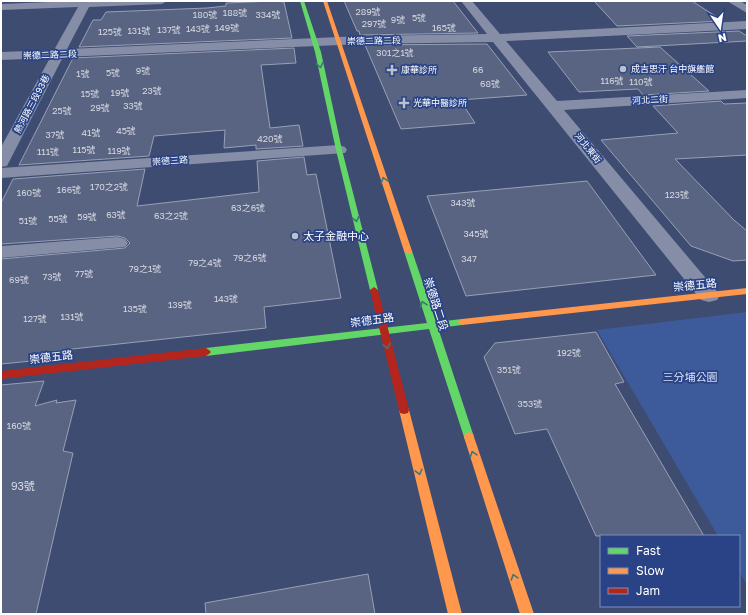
<svg xmlns="http://www.w3.org/2000/svg" width="748" height="615" font-family="'Golos Text','Noto Sans TC',sans-serif">
<style>
.green{fill:#3d5a9b}
.building{fill:#596482;stroke:#98a0b5}
.lines{fill:none;stroke-linecap:round;stroke-linejoin:round}
.street{fill:#858da7;fill-rule:evenodd}
.fast{fill:#63d668;fill-rule:evenodd}
.slow{fill:#ff974d;fill-rule:evenodd}
.jam{fill:#b3261e;fill-rule:evenodd}
.oneway{stroke:#3d767c}
.poi-dot{fill:#bbc0cd;stroke:#294386;stroke-width:1.5}
.labels{text-anchor:middle;stroke-width:3.5;stroke-linejoin:round;paint-order:stroke}
.number-label{font-size:9px;fill:#d6d8e0}
.far-street-label{font-size:9px;fill:#fff;stroke:#294386}
.far-poi-label{font-size:9px;fill:#fff;stroke:#294386;text-anchor:start}
.poi-label{font-size:11px;fill:#fff;stroke:#294386;text-anchor:start}
.street-label{font-size:11px;fill:#fff;stroke:#294386}
.park-label{font-size:11px;fill:#d7e1f6;stroke:#294386}
.near-number-label{font-size:11px;fill:#d6d8e0}
</style>
<rect width="100%" height="100%" fill="#3e4c71"/>
<!-- green -->
<path class="green" d="M747 312V585L739 571V536H718L597 330Z"/>
<!-- building -->
<path class="building" d="M274 1 284 2 292 38 79 47 93 20H101L106 12 207 8 226 6V3Z
M344 1H453L478 33 360 35 359 31H357Z
M594 1H692L723 21 617 26Z
M739 31 747 36V41L637 47 627 36Z
M487 44 527 95 460 100 475 123 401 129 365 45Z
M660 47 709 91 643 95 638 89 579 92 548 52Z
M294 48 296 63 261 65 270 128 299 125 303 146 256 149V145L224 148 225 130 154 136 149 156 19 165 73 58Z
M721 101 724 104 747 103V155L675 159 734 220 747 231V260L733 261 691 246 601 140 678 133 653 106Z
M304 157 307 175 316 174 341 298 264 307 266 328 54 351 52 359 1 364V259L125 248 130 243 125 238 118 236 1 244V203L13 179 145 169 137 206 259 192 257 161Z
M587 181 656 275 466 296 427 196Z
M596 332 624 382 615 384 704 536H596L547 429 515 434 484 357 495 343Z
M44 381 35 406 57 400 56 403 76 400 63 451 73 453 36 614H1V385Z
M368 574 375 614H206L205 603Z"/>
<g class="lines">
<!-- street -->
<path class="street" d="M73 1H167L162 4 89 7 67 49 362 36 487 34 461 1H472L500 34 747 21V29L506 41 557 101 747 90V98L564 110 720 295 717 300 709 302 701 300 493 42 362 44 63 57 9 162 7 166 1 167V147L50 58 1 60V52L54 50 78 7 1 10V4Z
M727 1H740L747 5V13Z
M339 145 345 147 347 150 345 153 1 178V168Z
M118 237 125 239 128 243 125 247 1 258V246Z"/>
<!-- fast -->
<path class="fast" d="M300 1H304L321 52 342 150 378 290 374 293 370 290 336 150 315 52Z
M408 248 412 251 436 322 462 319 467 322 462 325 438 328 474 437 473 440 469 442 465 440 464 437 429 329 206 356 203 354 201 352 203 350 206 348 427 323 404 251Z"/>
<!-- slow -->
<path class="slow" d="M323 1H327L412 251 411 253 408 254 404 251Z
M747 288V294L462 325 457 322 462 319Z
M404 406 408 407 409 410 462 614H448L399 410 400 407Z
M469 432 473 434 474 437 534 614H520L464 437 465 434Z"/>
<!-- jam -->
<path class="jam" d="M374 287 378 290 409 410 408 413 404 414 400 413 399 410 370 290Z
M206 348 209 350 211 352 209 354 206 356 1 379V371Z"/>
</g>
<!-- one-way arrows -->
<defs><path id="oneway-chevron" d="M-2-3.5L2.5 0L-2 3.5" fill="none" stroke-width="1.6" stroke-linecap="round" stroke-linejoin="round"/></defs>
<g class="oneway">
<use href="#oneway-chevron" transform="translate(320 65) rotate(78)"/>
<use href="#oneway-chevron" transform="translate(384 180) rotate(-108)"/>
<use href="#oneway-chevron" transform="translate(356 219) rotate(76)"/>
<use href="#oneway-chevron" transform="translate(423 304) rotate(-109)"/>
<use href="#oneway-chevron" transform="translate(387 346) rotate(76)"/>
<use href="#oneway-chevron" transform="translate(473 454) rotate(-108)"/>
<use href="#oneway-chevron" transform="translate(419 472) rotate(76)"/>
<use href="#oneway-chevron" transform="translate(514 577) rotate(-108)"/>
</g>
<!-- markers -->
<g class="poi-dot">
<circle cx="623" cy="69" r="4"/>
<path d="M390 64h4v4h4v4h-4v4h-4v-4h-4v-4h4z"/>
<path d="M402 97h4v4h4v4h-4v4h-4v-4h-4v-4h4z"/>
<circle cx="295" cy="236" r="4"/>
</g>
<g class="labels">
<!-- number labels -->
<g class="number-label">
<text x="368" y="15">289號</text>
<text x="235" y="16">188號</text>
<text x="205" y="18">180號</text>
<text x="268" y="18">334號</text>
<text x="419" y="21">5號</text>
<text x="398" y="23">9號</text>
<text x="374" y="27">297號</text>
<text x="227" y="31">149號</text>
<text x="444" y="31">165號</text>
<text x="198" y="32">143號</text>
<text x="169" y="33">137號</text>
<text x="139" y="34">131號</text>
<text x="110" y="35">125號</text>
<text x="395" y="56">301之1號</text>
<text x="478" y="73">66</text>
<text x="143" y="74">9號</text>
<text x="113" y="76">5號</text>
<text x="83" y="77">1號</text>
<text x="612" y="84">116號</text>
<text x="641" y="85">110號</text>
<text x="490" y="87">68號</text>
<text x="152" y="94">23號</text>
<text x="120" y="96">19號</text>
<text x="90" y="97">15號</text>
<text x="133" y="109">33號</text>
<text x="100" y="111">29號</text>
<text x="62" y="114">25號</text>
<text x="126" y="134">45號</text>
<text x="91" y="136">41號</text>
<text x="55" y="138">37號</text>
<text x="270" y="142">420號</text>
<text x="84" y="153">115號</text>
<text x="119" y="154">119號</text>
<text x="48" y="155">111號</text>
<text x="109" y="190">170之2號</text>
<text x="69" y="193">166號</text>
<text x="29" y="196">160號</text>
<text x="677" y="198">123號</text>
<text x="463" y="206">343號</text>
<text x="248" y="211">63之6號</text>
<text x="116" y="218">63號</text>
<text x="171" y="219">63之2號</text>
<text x="87" y="220">59號</text>
<text x="58" y="222">55號</text>
<text x="28" y="224">51號</text>
<text x="476" y="237">345號</text>
<text x="250" y="261">79之6號</text>
<text x="469" y="262">347</text>
<text x="205" y="266">79之4號</text>
<text x="145" y="272">79之1號</text>
<text x="84" y="277">77號</text>
<text x="52" y="280">73號</text>
<text x="19" y="283">69號</text>
<text x="226" y="302">143號</text>
<text x="180" y="308">139號</text>
<text x="135" y="312">135號</text>
<text x="72" y="320">131號</text>
<text x="35" y="322">127號</text>
<text x="569" y="356">192號</text>
<text x="509" y="373">351號</text>
<text x="530" y="407">353號</text>
<text x="19" y="429">160號</text>
</g>
<!-- far-street labels -->
<g class="far-street-label">
<text transform="translate(374 41) rotate(-1)" y="3">崇德二路二段</text>
<text transform="translate(50 55) rotate(-2)" y="3">崇德二路二段</text>
<text transform="translate(650 100) rotate(-3)" y="3">河北二街</text>
<text transform="translate(32 104) rotate(-62)" y="3">熱河路三段93巷</text>
<text transform="translate(588 148) rotate(51)" y="3">河北東街</text>
<text transform="translate(170 161) rotate(-4)" y="3">崇德三路</text>
</g>
<!-- far-poi labels -->
<g class="far-poi-label">
<text x="631" y="72">成吉思汗 台中旗艦館</text>
<text x="401" y="73">康華診所</text>
<text x="413" y="106">光華中醫診所</text>
</g>
<!-- poi labels -->
<g class="poi-label">
<text x="303" y="240">太子金融中心</text>
</g>
<!-- street labels -->
<g class="street-label">
<text transform="translate(695 285) rotate(-6)" y="4">崇德五路</text>
<text transform="translate(436 304) rotate(72)" y="4">崇德路二段</text>
<text transform="translate(372 320) rotate(-8)" y="4">崇德五路</text>
<text transform="translate(51 357) rotate(-7)" y="4">崇德五路</text>
</g>
<!-- park labels -->
<g class="park-label">
<text x="690" y="381">三分埔公園</text>
</g>
<!-- near-number labels -->
<g class="near-number-label">
<text x="23" y="490">93號</text>
</g>
</g>
<!-- border -->
<rect width="748" height="615" fill="none" stroke="#ffffff" stroke-width="4"/>
<!-- legend -->
<rect x="600" y="535" width="140" height="72" fill="#294386" stroke="#7f8eb6"/>
<rect x="608" y="548" width="20" height="6" fill="#63d668" stroke="#7f8eb6"/>
<text x="636" y="555" font-size="12" fill="#ffffff">Fast</text>
<rect x="608" y="568" width="20" height="6" fill="#ff974d" stroke="#7f8eb6"/>
<text x="636" y="575" font-size="12" fill="#ffffff">Slow</text>
<rect x="608" y="588" width="20" height="6" fill="#b3261e" stroke="#7f8eb6"/>
<text x="636" y="595" font-size="12" fill="#ffffff">Jam</text>
<!-- north arrow -->
<g transform="translate(720 28) rotate(167)" stroke="#294386" stroke-width="3" paint-order="stroke">
<path d="M0-3L7 15L0 10L-7 15Z" fill="#ffffff"/>
<text y="-6" font-size="11" font-weight="bold" text-anchor="middle" fill="#ffffff">N</text>
</g>
</svg>
